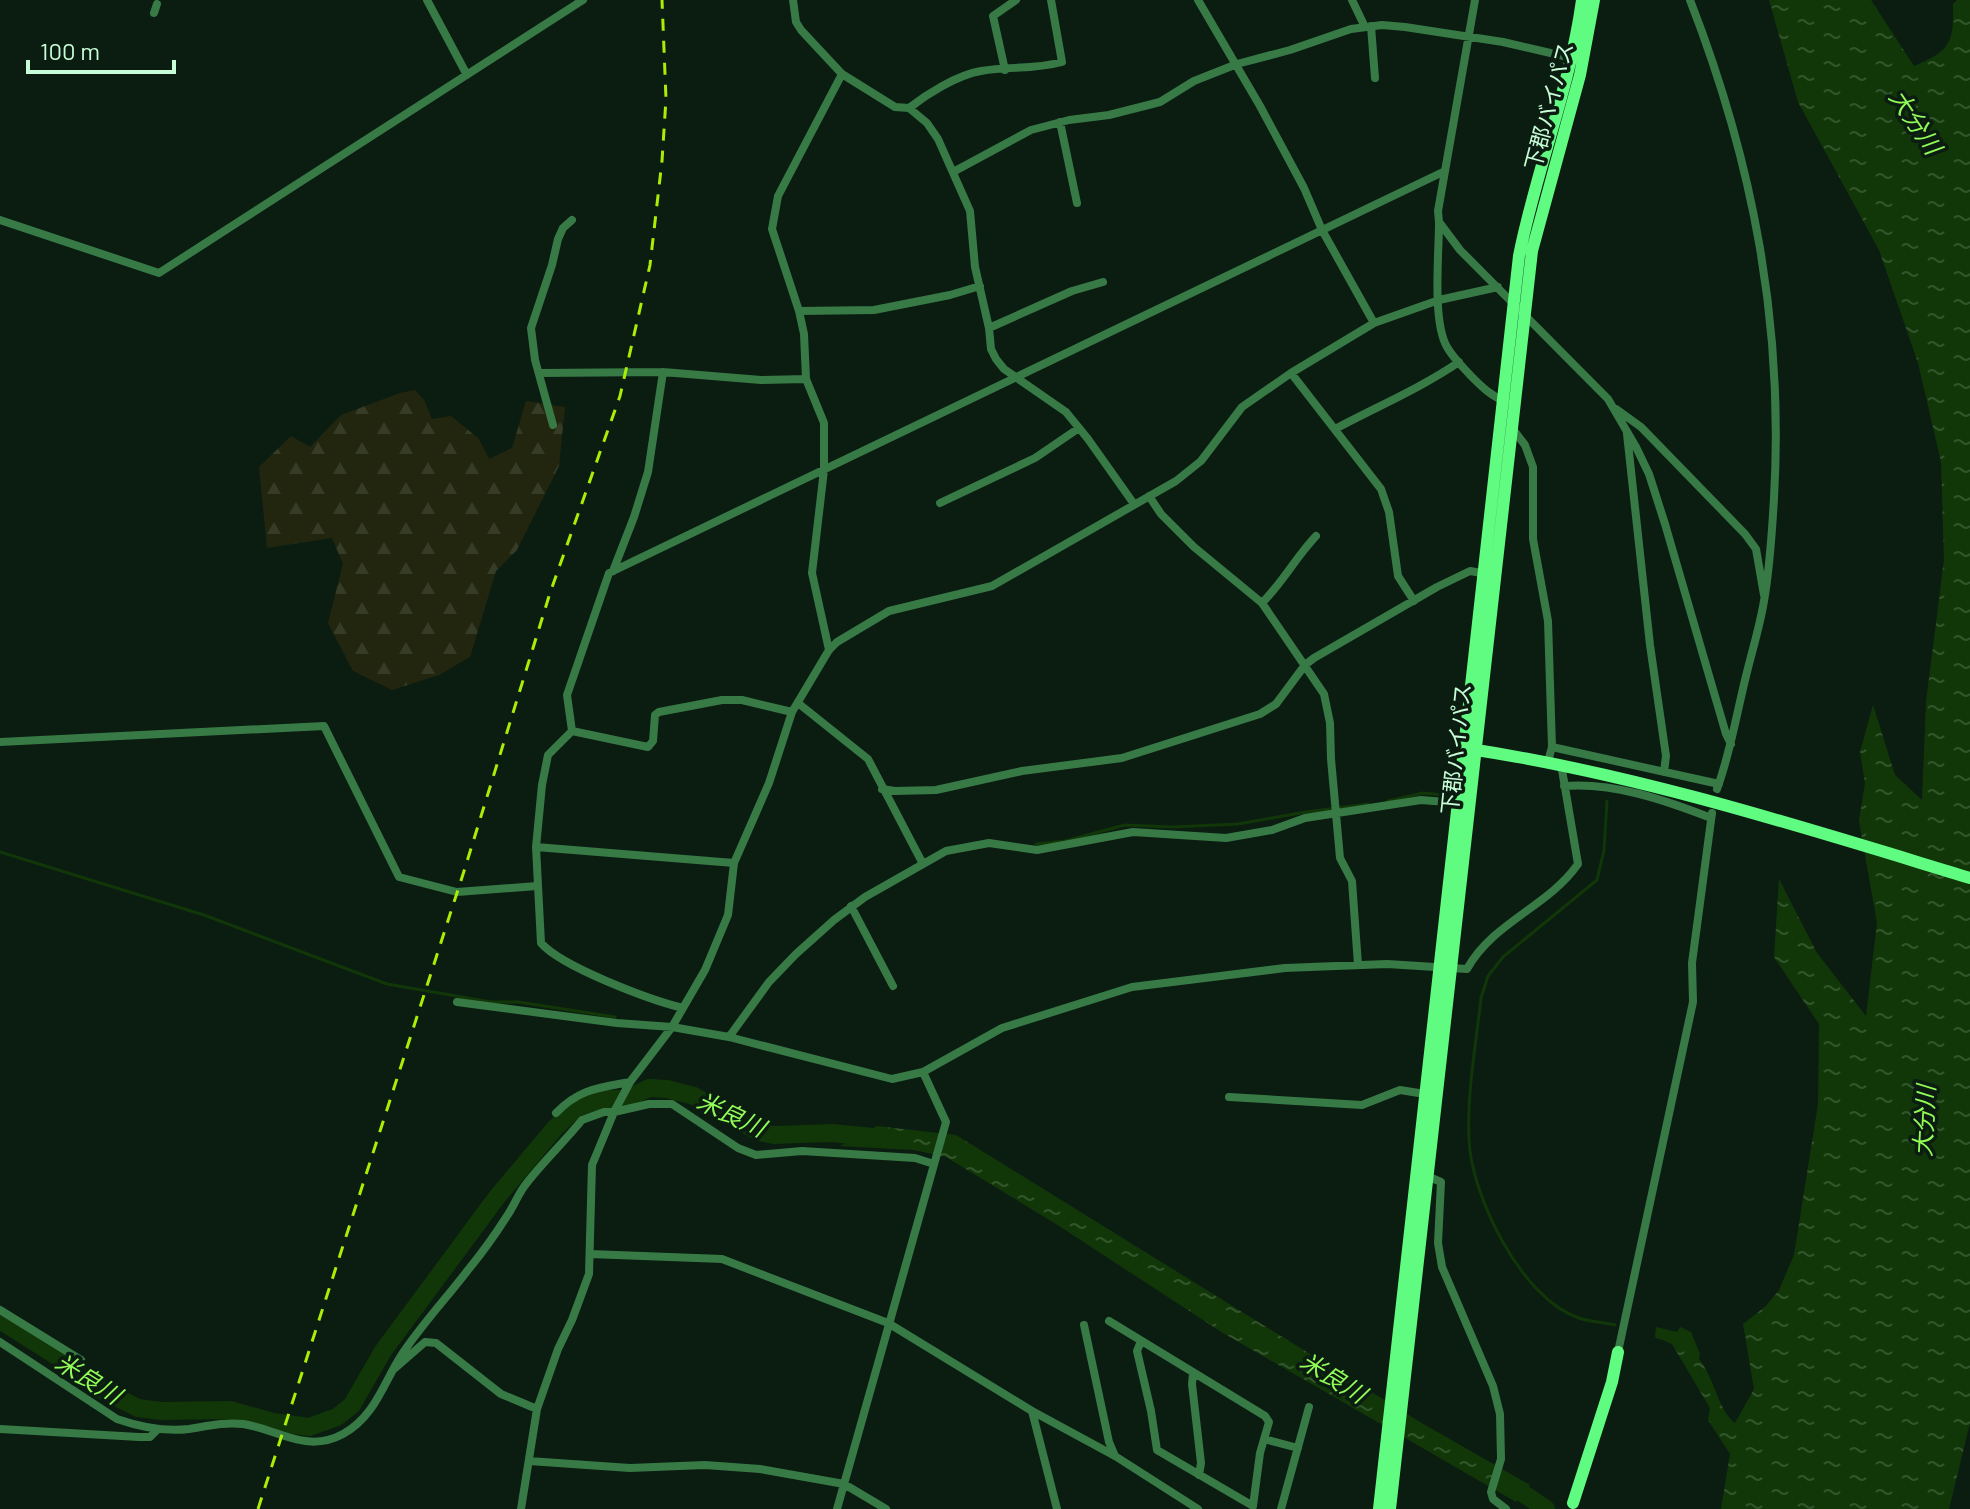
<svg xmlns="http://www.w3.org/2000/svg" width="1970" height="1509" font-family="Barlow,'Noto Sans JP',sans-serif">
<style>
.forest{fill:url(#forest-firs)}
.water{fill:url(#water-ripples)}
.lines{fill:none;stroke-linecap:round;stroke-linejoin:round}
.stream{stroke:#113709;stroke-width:3}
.river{stroke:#113709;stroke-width:18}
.street{stroke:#377a46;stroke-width:8}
.secondary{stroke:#60fc81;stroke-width:12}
.rail{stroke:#abed04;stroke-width:3;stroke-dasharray:12 10;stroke-linecap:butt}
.labels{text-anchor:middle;stroke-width:7;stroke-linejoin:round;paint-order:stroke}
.street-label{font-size:22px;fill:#c7fed8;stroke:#0b1c11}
.water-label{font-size:24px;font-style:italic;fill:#92fc57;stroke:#0b1c11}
</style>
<defs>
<pattern id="forest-firs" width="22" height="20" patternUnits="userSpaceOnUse" patternTransform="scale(2)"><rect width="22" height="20" fill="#22260f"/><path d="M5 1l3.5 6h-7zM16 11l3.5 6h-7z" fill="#363c26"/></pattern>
<pattern id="water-ripples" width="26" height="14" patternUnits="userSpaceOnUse" patternTransform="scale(2)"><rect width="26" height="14" fill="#113709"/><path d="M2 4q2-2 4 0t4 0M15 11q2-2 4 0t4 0" fill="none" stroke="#32552c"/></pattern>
</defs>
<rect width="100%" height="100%" fill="#0b1c11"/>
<!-- forest -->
<path class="forest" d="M415 390 424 400 432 419 451 416 479 439 489 459 512 448 526 401 565 407 559 466 517 550 496 571 470 657 439 675 392 690 353 671 328 623 343 564 332 538 267 548 259 467 291 436 310 447 341 415 400 393Z"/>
<!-- water -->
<path class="water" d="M1769 0H1871L1914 66C1951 51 1954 42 1953 4L1957 0H1970V1423L1949 1509H1721L1730 1454 1708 1420 1710 1408 1672 1344 1655 1337 1656 1327 1677 1332 1680 1327 1691 1332 1700 1354 1699 1359C1714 1377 1719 1412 1735 1423L1754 1389 1743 1324 1766 1306 1779 1290 1794 1255 1818 1104 1819 1024 1774 957 1779 879 1817 953 1866 1016 1877 923 1859 821 1865 783 1860 752 1873 705 1895 775 1922 800 1926 702 1944 560 1941 462 1918 363 1879 250 1798 102Z
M877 1126 956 1135 1420 1422 1530 1485 1516 1502 1223 1333 1056 1224 946 1157 914 1150 840 1146Z"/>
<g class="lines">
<!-- stream -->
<path class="stream" d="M1388 801 1423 793 1444 795
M1607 801 1604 850 1597 880 1503 957 1488 976 1481 998C1476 1044 1467 1092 1469 1138 1470 1194 1522 1300 1579 1318 1590 1322 1603 1322 1615 1325
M1036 844 1065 841 1125 825 1172 827 1238 824 1306 812 1368 804
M0 852 204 915 387 984 491 1002H518L615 1017"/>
<!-- river -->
<path class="river" d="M0 1320 66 1362 96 1387 138 1408 161 1411 230 1410 273 1422 309 1427 337 1417 352 1405 383 1351 497 1197 555 1128 577 1107 605 1099H626L649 1088 667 1089 694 1096 759 1132 774 1135 832 1133 883 1138
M1503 1480 1546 1509"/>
<!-- street -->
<path class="street" d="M427 0 467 75
M793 0 796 22 801 30 842 74 895 107 909 108 927 123 938 139 970 211 975 267 989 328 991 349 996 359 1004 369 1066 412 1088 439 1134 504
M1198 0 1260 106 1304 188 1322 230 1374 323
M1352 0 1365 27
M1475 0 1438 211 1439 222 1460 250 1608 399 1636 447 1649 474 1665 524 1726 734 1731 744
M1690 0C1753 162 1784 325 1774 498 1772 533 1770 567 1764 601 1760 625 1753 648 1747 672 1737 711 1731 751 1717 789
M154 13 157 4
M1371 26 1375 78
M1005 70 993 16 1016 0
M909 108C927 94 957 75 981 71 1009 66 1033 70 1062 62L1051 0
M1060 122 1077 203
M953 172 1031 130 1069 120 1109 115 1160 102 1194 81 1237 64 1290 50 1351 29 1382 25 1405 27 1503 42 1572 58
M0 220 159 273 583 0
M1439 223C1439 254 1432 321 1447 347 1453 358 1463 367 1471 376 1482 387 1491 396 1506 402
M799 311 874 310 950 295 980 286
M989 328 1072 291 1103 282
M539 373 663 372 761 380 806 379
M1291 373 1381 489 1389 512 1398 576 1414 601
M1616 409 1641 427 1745 534 1756 549 1764 595
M553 425 535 360 531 328 552 265 558 239 563 228 572 220
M1512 428 1525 445 1533 467V539L1548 621 1552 747
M1335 429C1376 407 1421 388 1459 362
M1627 434 1650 645 1666 756 1664 772
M1149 496 1161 514 1194 547 1262 603 1324 694 1330 723 1331 759 1340 858 1352 881 1358 965
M940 503 1035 458 1079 428
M613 571 634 517 648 472 663 372
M1262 603C1283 582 1296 557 1316 536
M829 650 812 573 824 470V423L806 379 804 334 799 311 772 229 778 196 842 74
M798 703 868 759 923 864
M572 731 648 747 653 741 655 715 659 712 722 700H742L792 712
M0 742 324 726 399 877 457 892 537 886
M1548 761 1552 747 1719 784
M1564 786C1613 782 1665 800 1711 818
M882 789 895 791 936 790 1022 771 1122 758 1260 714 1276 704 1305 665 1314 658 1437 587 1470 571 1487 574
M536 847 734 863
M851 906 893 986
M457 1002 617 1023 672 1027 729 1037 892 1079 923 1072 1002 1028 1132 987 1285 968 1387 964 1467 969C1493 922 1548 907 1578 864L1561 764
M683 1008C650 1000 562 967 541 943L536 847 542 785 548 755 572 731 567 695 609 573 1445 171
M729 1037 769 982 796 954 834 920 865 897 946 851 989 843 1037 850 1133 832 1226 838 1272 830 1305 818 1421 800 1459 803
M1229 1097 1362 1105 1400 1090 1425 1094
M556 1113C579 1089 598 1088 630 1082
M1427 1176 1441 1182 1438 1243 1442 1267 1493 1386 1500 1414 1501 1459 1491 1492 1493 1499 1506 1509
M590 1254 722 1259 888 1323 1032 1411 1057 1509
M0 1310 81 1360
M1109 1321 1265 1416 1269 1422 1260 1453 1253 1506 1157 1450 1151 1411 1137 1351 1141 1341
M1084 1325 1109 1442 1115 1456
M0 1342 117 1419C140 1427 164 1432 189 1429 208 1426 224 1422 243 1424 278 1429 306 1454 343 1434 378 1415 385 1376 407 1347 426 1320 448 1296 468 1270 482 1253 495 1235 507 1216 514 1206 518 1194 526 1184 543 1162 564 1142 582 1120L604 1112H614L649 1104H672L738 1148 756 1155 802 1151 915 1158 934 1164
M1618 1352 1693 1002 1692 963 1712 813
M394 1369 425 1342 436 1343 501 1394 537 1409
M1193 1373 1192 1384 1201 1463 1199 1475
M1032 1411 1115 1456 1198 1509
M0 1429 139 1437H150L158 1429
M1264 1439 1298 1448
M529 1461 630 1468 705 1465 760 1469 844 1484 886 1509
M521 1509 537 1409 558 1349 572 1320 589 1274 592 1165 614 1112 630 1082 672 1027 705 970 728 915 734 863 769 783 792 712 829 650 837 642 889 611 992 586 1176 481 1201 461 1242 407 1291 373 1374 323 1439 300 1498 287
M837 1509 946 1122 923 1072
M1281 1509 1309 1407"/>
<!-- secondary -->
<path class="secondary" d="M1470 749C1641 775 1805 828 1970 878
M1573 1503 1612 1382 1618 1352
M1379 1509 1519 256C1536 170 1570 88 1582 0
M1390 1509 1532 251 1580 75 1594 0"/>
<!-- rail -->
<path class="rail" d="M258 1509 465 868 550 593 620 396 650 265 662 161 666 99 662 0"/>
</g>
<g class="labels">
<!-- street labels -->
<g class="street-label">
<text transform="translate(1549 106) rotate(-75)" y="8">下郡バイパス</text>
<text transform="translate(1456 749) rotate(-84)" y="8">下郡バイパス</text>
</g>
<!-- water labels -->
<g class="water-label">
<text transform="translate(1915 122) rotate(56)" y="8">大分川</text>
<text transform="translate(731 1115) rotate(25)" y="8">米良川</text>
<text transform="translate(1925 1121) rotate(-87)" y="8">大分川</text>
<text transform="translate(1333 1378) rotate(32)" y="8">米良川</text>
<text transform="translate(88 1379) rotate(32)" y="8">米良川</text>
</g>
</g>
<!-- scale -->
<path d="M28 60v12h146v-12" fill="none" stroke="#c7fed8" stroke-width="4"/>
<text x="40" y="60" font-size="24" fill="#c7fed8" stroke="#0b1c11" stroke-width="6" paint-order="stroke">100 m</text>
</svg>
